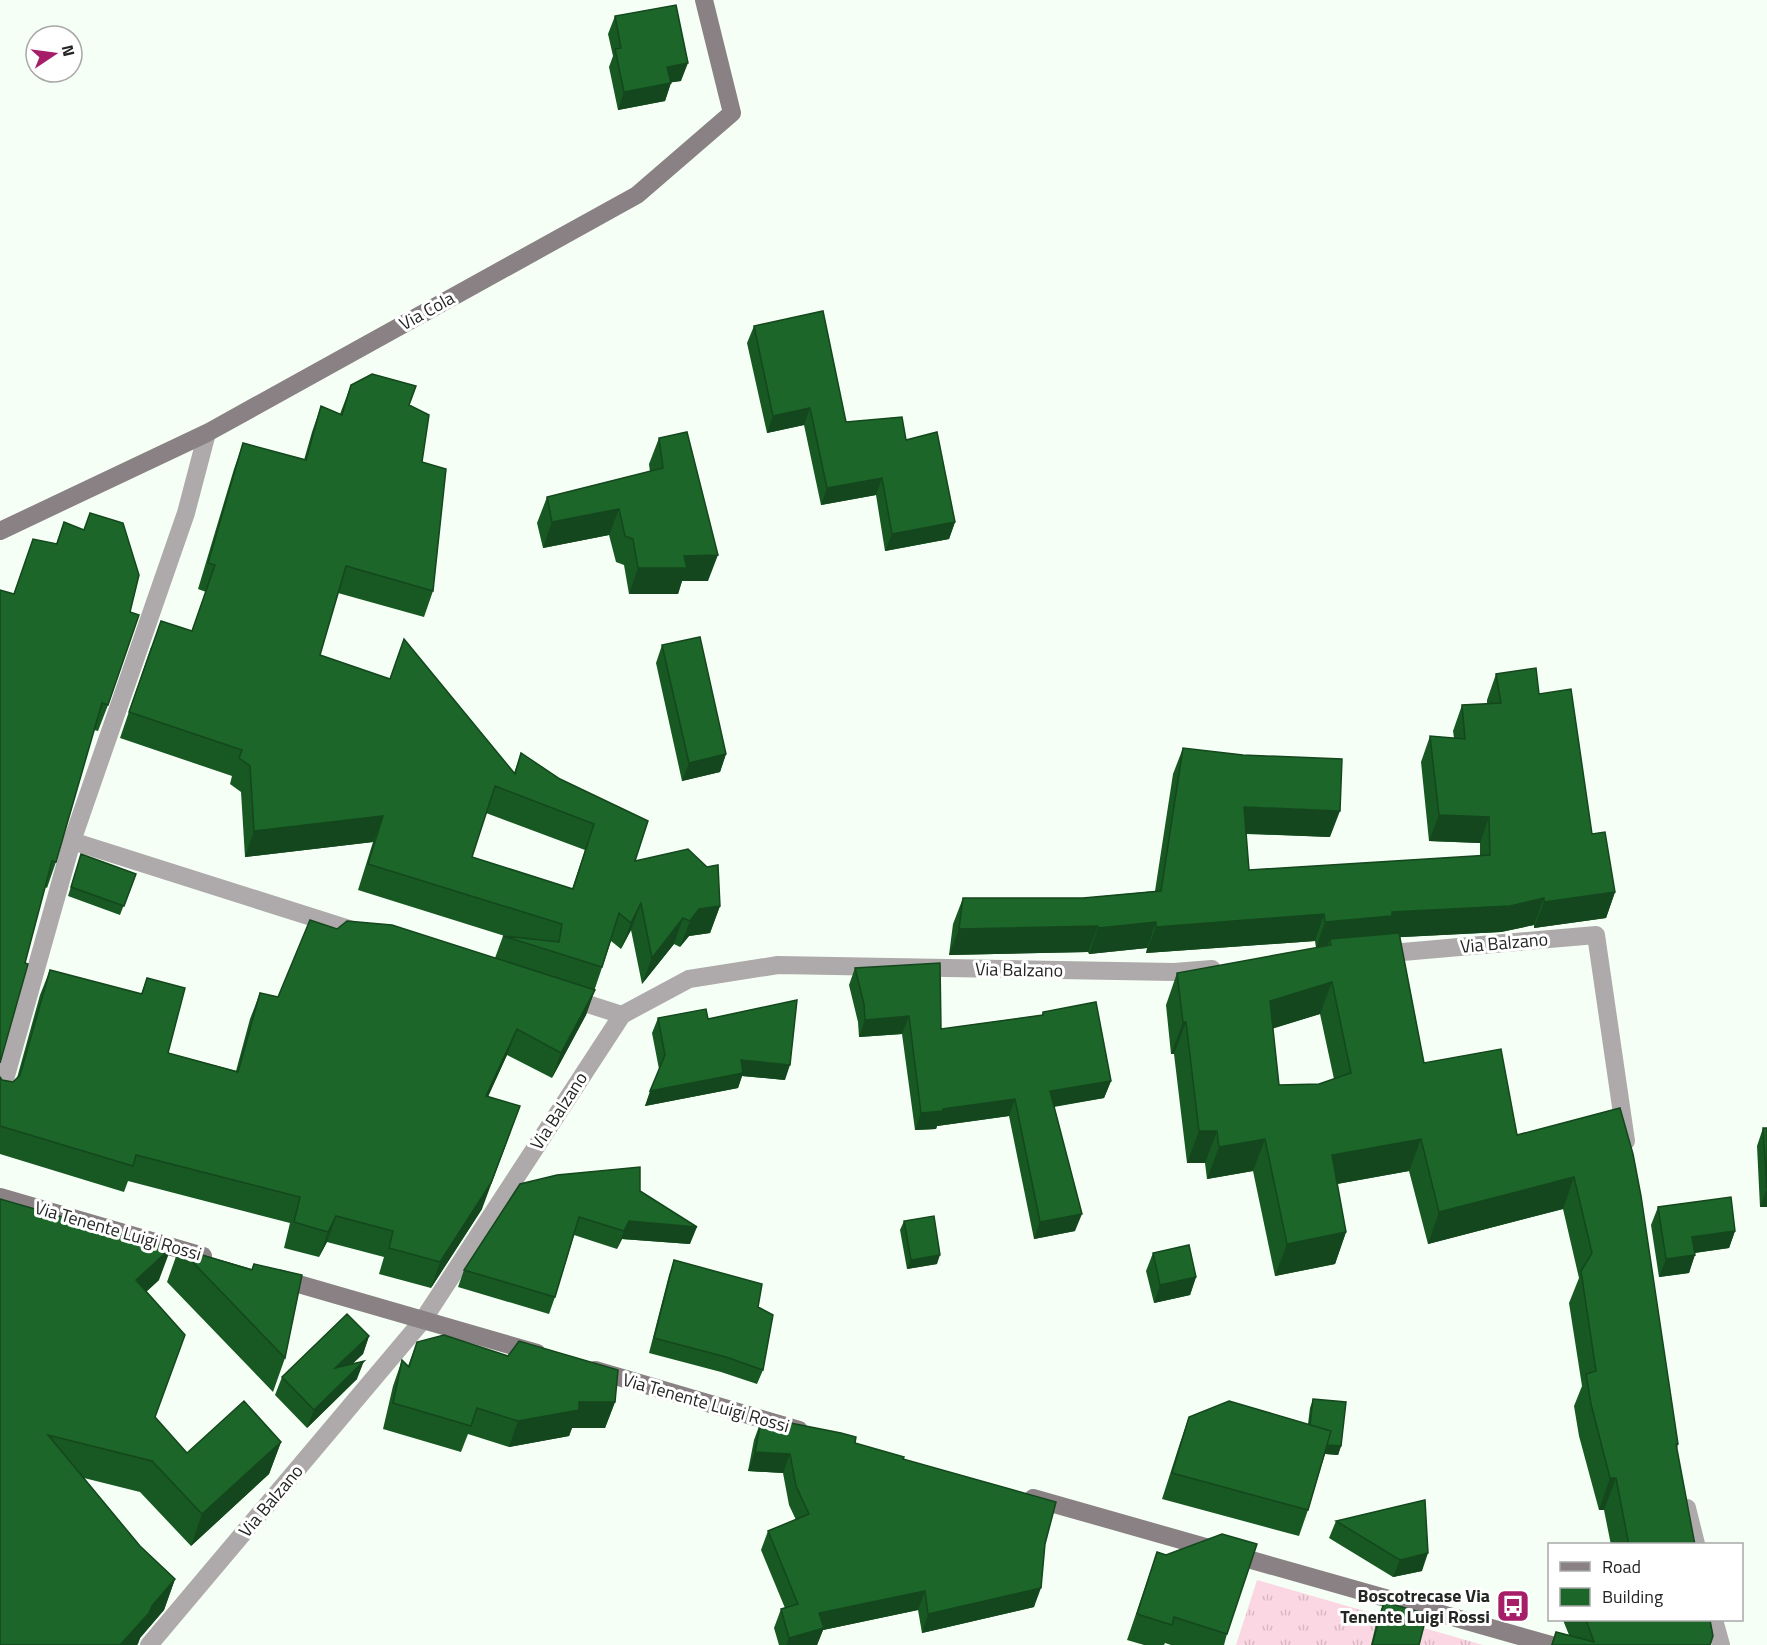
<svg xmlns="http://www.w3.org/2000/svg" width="1767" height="1645" font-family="'Titillium Web',sans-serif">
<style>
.grass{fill:url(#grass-tufts)}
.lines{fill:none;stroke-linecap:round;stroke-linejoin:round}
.street{stroke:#aea9ab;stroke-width:18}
.secondary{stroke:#898184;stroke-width:18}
.wall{fill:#185823;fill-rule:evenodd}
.shaded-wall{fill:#14471d}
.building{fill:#1c6629;stroke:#14471d;stroke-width:1.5;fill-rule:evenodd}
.labels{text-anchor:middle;stroke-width:6;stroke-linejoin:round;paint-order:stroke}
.street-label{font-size:18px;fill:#232623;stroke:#fff}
.poi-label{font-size:18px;font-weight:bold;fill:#232623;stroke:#fff;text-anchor:end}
</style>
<defs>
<pattern id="grass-tufts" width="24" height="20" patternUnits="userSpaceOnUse" patternTransform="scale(1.5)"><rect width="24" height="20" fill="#fbd7e4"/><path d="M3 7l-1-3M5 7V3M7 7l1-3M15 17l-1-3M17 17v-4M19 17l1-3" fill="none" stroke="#d7b8c3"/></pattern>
</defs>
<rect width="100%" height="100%" fill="#f5fff5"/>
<!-- grass -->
<path class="grass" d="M1257 1580 1483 1645H1236Z"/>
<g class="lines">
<!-- street -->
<path class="street" d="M72 841 362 933
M1380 954 1596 935 1626 1141
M566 997 622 1015
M0 1097 72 841 186 513 207 433
M1687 1508 1696 1544
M1714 1620 1721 1645
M149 1645 423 1320 622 1015 689 979 778 965 1174 972 1212 969"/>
<!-- secondary -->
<path class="secondary" d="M0 531 207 433 637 195 732 113 704 0
M0 1197 203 1256
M278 1278 537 1353
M595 1370 799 1430
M1033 1498 1551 1645"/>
</g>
<!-- wall -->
<path class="wall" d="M615 16 681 81 671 82 665 101 618 110 609 67 613 56 608 34Z
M754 326 846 422 906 440 955 522 949 539 885 551 876 495 821 505 804 425 767 433 747 343Z
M351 385 410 405 422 462 433 591 424 617 338 593 320 655 390 679 404 639 514 773 521 753 635 861 720 906 710 933 689 936 680 947 674 944 642 984 631 930 621 949 611 941 586 1015 552 1078 507 1055 488 1097 482 1209 431 1288 379 1274 384 1257 327 1242 319 1257 284 1248 290 1223 128 1181 124 1192 0 1154V1077L2 1080 13 1082 17 1078 40 995 50 970 141 994 147 978 168 1053 236 1071 250 1019 260 993 278 997 337 929 495 958 503 936 508 937 358 890 373 842 245 857 241 792 230 784 232 776 120 738 151 647 192 631 206 592 198 589 234 469 243 443 304 460 312 432 321 406 340 414ZM486 813 585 850 572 889 472 857Z
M659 438 708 581H682L678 594H629L624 565 616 562 609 535 543 548 537 523 547 497 650 472 649 464Z
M90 513 130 612 108 705 98 731 94 730 56 862 47 888 45 887 13 594 56 544 64 522 84 530Z
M662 645 726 754 720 772 682 781 656 663Z
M1496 674 1539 694 1592 834 1615 892 1606 918 1534 928V925L1501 932 1400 937 1424 1063 1517 1135 1620 1108 1678 1444 1677 1449 1695 1545H1611L1604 1510H1599L1579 1436 1574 1406 1582 1386 1569 1303 1579 1278 1563 1209 1428 1244 1409 1171 1337 1184 1346 1232 1335 1264 1275 1276 1253 1171 1207 1179 1205 1163H1187L1174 1054H1171L1166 1005 1177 973 1316 948 1315 941 1146 953 1147 948 1089 954 1088 952 949 955 953 924 963 898H1083L1155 891 1173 774 1183 748 1330 837 1246 834 1249 870 1480 856V843L1429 841 1421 762 1430 736 1454 738 1453 731 1462 705 1487 704V700ZM1320 1014 1334 1079 1319 1084 1279 1085 1273 1028Z
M81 854 136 874 120 915 68 896Z
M855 968 941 1029 1042 1015 1043 1012 1111 1081 1104 1098 1054 1107 1075 1231 1034 1239 1009 1116 937 1126 936 1129 915 1130 902 1034 859 1037 858 1022 849 985Z
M658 1018 708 1019 785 1080 742 1076 738 1088 645 1106 659 1069 652 1033Z
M1763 1128H1767V1207H1760L1757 1146Z
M520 1184 640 1191 690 1244 622 1239 617 1249 574 1235 555 1297 549 1314 458 1287 464 1270Z
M0 1199 159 1280 146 1292 155 1417 187 1453 281 1442 269 1474 191 1546 140 1492 84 1478 140 1546 175 1579 164 1610 140 1638 137 1645H0Z
M1658 1207 1735 1231 1729 1248 1695 1253 1689 1273 1659 1277 1651 1225Z
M904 1221 937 1264 907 1269 900 1230Z
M179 1248 252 1269 254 1264 285 1358 273 1392 167 1282Z
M1153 1253 1196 1277 1190 1295 1154 1303 1146 1271Z
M674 1260 763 1370 757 1384 721 1372 649 1353 669 1275Z
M369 1336 363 1354 352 1364 357 1379 307 1428 275 1395 282 1377Z
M417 1342 615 1402 605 1428H572L569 1436 509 1447 468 1434 461 1452 383 1429 393 1386 402 1360 408 1366Z
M1313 1399 1341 1446 1338 1455 1325 1454 1308 1510 1299 1536 1162 1499 1180 1443 1189 1417 1308 1424 1310 1408Z
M761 1421 784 1424 785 1422 855 1443 903 1459 1045 1544 1034 1607 922 1633 918 1610 823 1630 817 1645H779L774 1628 781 1609 785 1608 761 1550 768 1531 796 1520 789 1505 783 1473 748 1471 754 1440Z
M1336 1521 1422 1571 1393 1577 1329 1538Z
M1157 1552 1227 1634 1224 1645H1171L1165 1643 1164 1645H1144L1127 1640Z
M1384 1602 1419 1645H1371L1377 1620Z
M1563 1620H1710V1645H1551L1556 1632 1569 1635Z"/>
<!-- shaded-wall -->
<path class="shaded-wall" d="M688 63 681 81 661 84 667 67Z
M671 83 665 101 618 110 624 92Z
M810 408 804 425 767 433 773 416Z
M882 478 876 495 821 505 827 488Z
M619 509 609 535 543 548 552 522Z
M955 522 949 539 885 551 892 534Z
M718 555 708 581H682L678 594H629L638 568 684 556Z
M726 754 720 772 682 781 689 763Z
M1244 807 1340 811 1330 837 1234 833Z
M1439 815 1489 817 1480 843 1429 841Z
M383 816 373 842 245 857 254 831Z
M1615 892 1606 918 1534 928 1544 902Z
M1544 898 1534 925 1501 932 1385 938 1331 945 1330 939 1327 947 1316 948 1325 922 1392 912Z
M641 903 631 930 621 949 631 923Z
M720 906 710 933 689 936 680 947 690 921 699 909Z
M1324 914 1315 941 1146 953 1156 927Z
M683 918 674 944 642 984 652 958Z
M1156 922 1147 948 1089 954 1098 928Z
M1098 926 1088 952 949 955 959 929Z
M1332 982 1320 1014 1259 1033 1270 1001Z
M595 990 586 1015 552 1078 561 1053Z
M909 1016 902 1034 859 1037 865 1020Z
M1183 1022H1186L1174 1054H1171Z
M517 1029 507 1055 476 1122 486 1096Z
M741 1060 790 1065 785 1080 742 1076 738 1088 645 1106 650 1091Z
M1111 1081 1104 1098 1044 1108 1050 1091Z
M1015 1099 1009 1116 937 1126 936 1129 915 1130 921 1113 943 1109Z
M511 1131 482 1209 431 1288 440 1262Z
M1199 1131H1217L1205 1163H1187Z
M1265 1139 1253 1171 1207 1179 1219 1147Z
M1421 1139 1409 1171 1320 1187 1332 1155Z
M1574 1177 1563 1209 1428 1244 1439 1212Z
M1767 1189V1207H1760Z
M1082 1214 1075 1231 1034 1239 1040 1222Z
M336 1216 327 1242 319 1257 328 1232Z
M629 1221 697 1227 690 1244 622 1239 617 1249 624 1231Z
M1735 1231 1729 1248 1686 1254 1692 1237Z
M1346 1232 1335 1264 1275 1276 1287 1244Z
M171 1248 159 1280 124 1312 136 1280Z
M940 1255 937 1264 907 1269 911 1260Z
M1695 1255 1689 1273 1659 1277 1666 1259Z
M1196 1277 1190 1295 1154 1303 1160 1285Z
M369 1336 363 1354 329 1386 335 1368Z
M364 1361 357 1379 307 1428 314 1410Z
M579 1402H615L605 1428H572L569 1436 509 1447 518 1421Z
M281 1442 269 1474 191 1546 202 1514Z
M1308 1443 1341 1446 1338 1455 1304 1452Z
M755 1452 790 1454 783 1473 748 1471Z
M1610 1478H1616L1604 1510H1599Z
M1428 1553 1422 1571 1393 1577 1400 1560Z
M175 1579 164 1610 140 1638 138 1644 137 1645H120Z
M1041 1588 1034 1607 922 1633 928 1614Z
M925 1591 918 1610 823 1630 817 1645H786L789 1638 819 1613Z"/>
<!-- building -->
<path class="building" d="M676 5 688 63 667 67 671 83 624 92 615 49 621 48 615 16Z
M823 311 846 422 902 417 906 440 937 432 955 522 892 534 882 478 827 488 810 408 773 416 754 326Z
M372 374 416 386 409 405 429 415 422 462 446 469 433 591 346 566 320 655 390 679 404 639 515 774 521 753 560 779 648 821 635 861 688 849 707 867 718 865 720 906 699 909 690 921 683 918 652 958 641 903 631 923 619 913 602 967 503 936 559 942 562 924 368 864 383 816 254 831 250 766 239 758 242 750 129 712 161 621 192 631 215 565 208 563 243 443 306 460 321 406 342 415 351 385ZM495 786 594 824 573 889 472 857Z
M687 432 718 555 684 556 687 568H638L633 539 625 536 619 509 552 522 547 497 663 468 659 438Z
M90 513 123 523 139 575 130 612 139 615 108 705 102 703 56 862 52 861 25 963 28 964 0 1063V590L14 594 33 539 57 544 64 522 84 530Z
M700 637 726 754 689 763 662 645Z
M1536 668 1539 694 1571 689 1592 834 1605 832 1615 892 1544 902V898L1510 906 1392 912V916L1325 922 1324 914 1156 927V922L1098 928V926L959 929 963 898H1083L1161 891 1183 748 1243 755 1342 759 1340 811 1244 807 1249 870 1490 855 1489 817 1439 815 1430 736 1465 739 1462 705 1501 703 1496 674Z
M81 854 136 874 124 906 71 887Z
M310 920 337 929 347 921 392 925 595 990 561 1053 517 1029 486 1096 520 1106 491 1183 440 1262 389 1248 393 1231 336 1216 328 1232 294 1222 300 1197 136 1155 133 1166 0 1126V1077L2 1080 13 1082 20 1075 50 970 142 994 147 978 185 988 168 1053 238 1072 260 993 278 997Z
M1399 933 1424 1063 1501 1049 1517 1135 1620 1108 1633 1154 1641 1196 1678 1444H1676L1695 1545H1629L1616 1478H1610L1591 1404 1586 1374 1596 1371 1581 1271 1592 1253 1574 1177 1439 1212 1421 1139 1332 1155 1346 1232 1287 1244 1265 1139 1219 1147 1217 1131H1199L1186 1022H1183L1177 973 1331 945 1330 939ZM1332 982 1351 1073 1319 1084 1279 1085 1270 1001Z
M940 963 941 1029 1043 1015V1012L1096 1002 1111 1081 1050 1091 1082 1214 1040 1222 1015 1099 943 1109V1111L921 1113 909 1016 865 1020 864 1004 855 968Z
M797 1000 790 1065 741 1060 743 1073 650 1091 665 1055 658 1018 706 1009 708 1019Z
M1763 1128H1767V1189Z
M640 1167V1191L697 1227 629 1221 624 1231 579 1217 555 1297 464 1270 520 1184 557 1175Z
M1731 1197 1735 1231 1692 1237 1695 1255 1666 1259 1658 1207Z
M0 1199 171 1248 136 1280 185 1335 155 1417 187 1453 244 1401 281 1442 202 1514 152 1461 48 1435 140 1546 175 1579 152 1606 149 1613 120 1645H0Z
M934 1216 940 1255 911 1260 904 1221Z
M1189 1245 1196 1277 1160 1285 1153 1253Z
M179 1248 252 1270 254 1264 302 1275 285 1358Z
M674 1260 762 1284 758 1307 773 1315 763 1370 726 1357 654 1338Z
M347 1314 369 1336 335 1368 364 1361 314 1410 282 1377Z
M444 1335 508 1356 519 1341 618 1370 615 1402H579V1410L518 1421 477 1408 471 1426 393 1403 402 1360 409 1367 417 1342Z
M1313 1399 1346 1402 1341 1446 1327 1445 1331 1431 1310 1425Z
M1229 1401 1331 1431 1308 1510 1172 1473 1189 1417Z
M761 1421 785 1424V1422L841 1433 856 1437 855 1443 904 1457 903 1459 1056 1502 1045 1544 1041 1588 928 1614 925 1591 819 1613 824 1628 789 1638 781 1609 798 1604 768 1531 809 1514 796 1486 790 1454 755 1452Z
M1425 1500 1428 1553 1400 1560 1336 1521Z
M1222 1534 1257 1544 1227 1634 1174 1617 1172 1625 1137 1614 1157 1552 1166 1555Z
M1384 1602 1427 1614 1419 1645H1372Z
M1586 1620H1710L1713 1636 1710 1645H1552L1556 1632 1594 1642Z"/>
<!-- icons -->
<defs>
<g id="bus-square" transform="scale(1.725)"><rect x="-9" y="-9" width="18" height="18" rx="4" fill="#a61e67" stroke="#fff"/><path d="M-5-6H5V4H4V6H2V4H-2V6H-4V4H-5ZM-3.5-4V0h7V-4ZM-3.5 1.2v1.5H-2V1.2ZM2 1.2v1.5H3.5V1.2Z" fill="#fff"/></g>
</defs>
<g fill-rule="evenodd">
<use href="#bus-square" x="1513" y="1606"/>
</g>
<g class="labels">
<!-- street labels -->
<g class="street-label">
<text transform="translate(427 311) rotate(-29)" y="6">Via Cola</text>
<text transform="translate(1504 943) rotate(-5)" y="6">Via Balzano</text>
<text transform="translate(1019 970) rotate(1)" y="6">Via Balzano</text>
<text transform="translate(559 1111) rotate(-57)" y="6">Via Balzano</text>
<text transform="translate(118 1231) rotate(16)" y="6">Via Tenente Luigi Rossi</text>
<text transform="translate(706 1403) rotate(16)" y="6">Via Tenente Luigi Rossi</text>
<text transform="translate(271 1501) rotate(-50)" y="6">Via Balzano</text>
</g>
<!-- poi labels -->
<g class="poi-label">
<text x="1490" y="1602">Boscotrecase Via<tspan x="1490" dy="21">Tenente Luigi Rossi</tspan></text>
</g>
</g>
<!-- legend -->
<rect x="1548" y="1543" width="195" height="78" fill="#ffffff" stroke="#a7a8a7" stroke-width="1.5"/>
<rect x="1560" y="1562" width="30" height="9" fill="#898184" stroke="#a7a8a7" stroke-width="1.5"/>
<text x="1602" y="1573" font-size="18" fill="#232623">Road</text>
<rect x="1560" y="1588" width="30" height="18" fill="#1c6629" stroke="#a7a8a7" stroke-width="1.5"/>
<text x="1602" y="1603" font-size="18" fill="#232623">Building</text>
<!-- north arrow -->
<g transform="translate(54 54) rotate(77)"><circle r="28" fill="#ffffff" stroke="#a7a8a7" stroke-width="1.5"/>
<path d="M0-4.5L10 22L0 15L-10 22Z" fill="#a61e67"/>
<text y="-9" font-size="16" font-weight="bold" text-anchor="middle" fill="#232623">N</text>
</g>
</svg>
